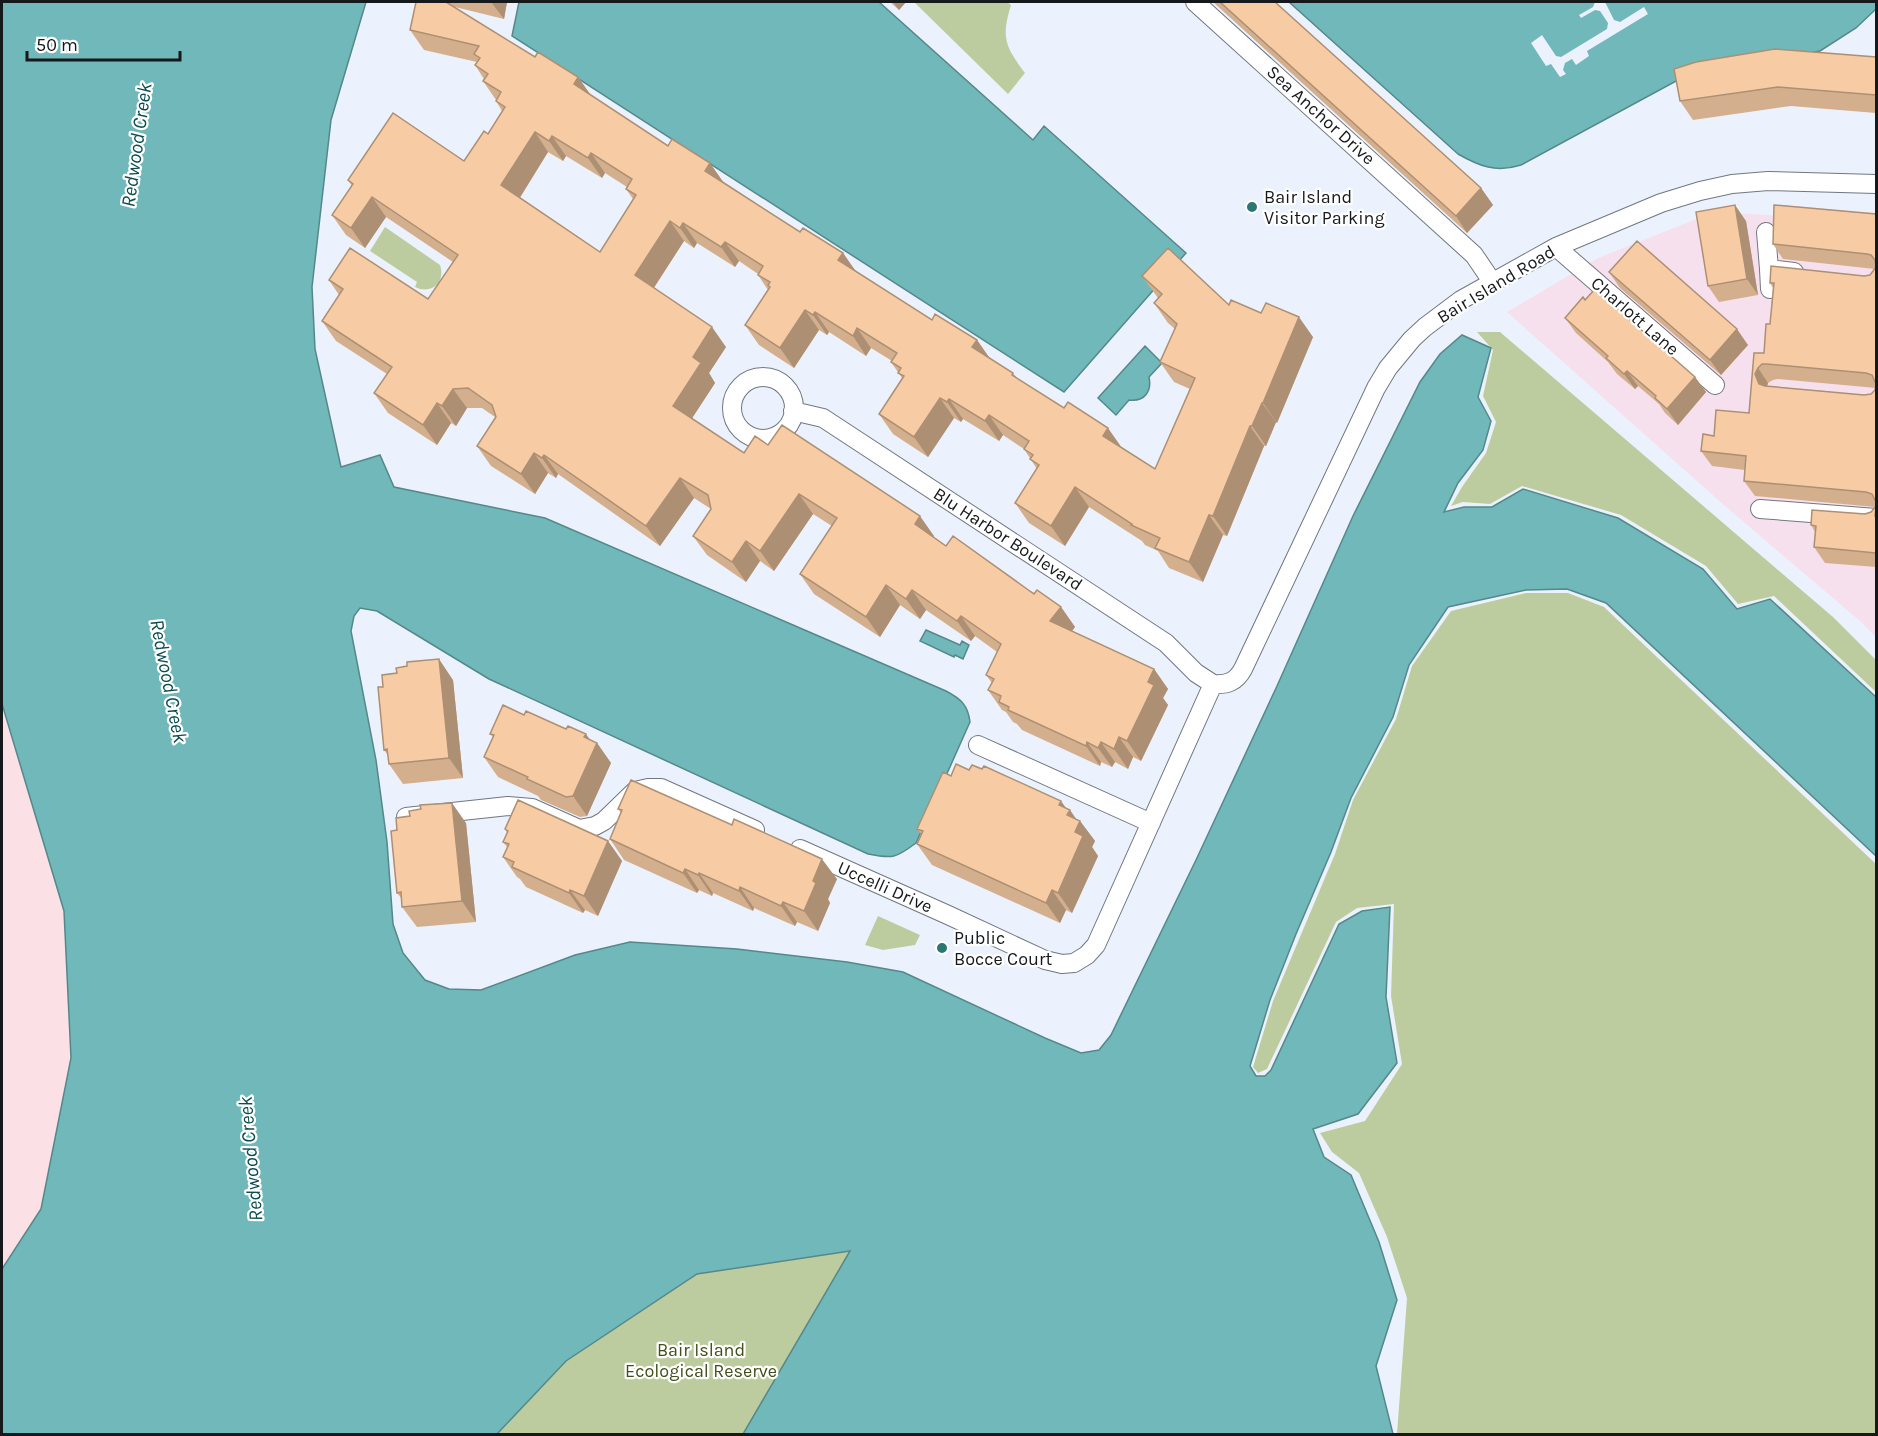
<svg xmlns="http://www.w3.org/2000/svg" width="1878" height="1436" font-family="Karla,sans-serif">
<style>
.commercial{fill:#fbe0e5}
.industrial{fill:#f7e0ee}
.green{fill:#bdcc9f}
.water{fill:#70b8b9;stroke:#55888a;stroke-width:1.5}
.pier{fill:#ebf2fd}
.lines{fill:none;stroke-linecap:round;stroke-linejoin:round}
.minor-casing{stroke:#717781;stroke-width:20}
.minor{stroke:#fff;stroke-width:18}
.wall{fill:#d4af8d;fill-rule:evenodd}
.shaded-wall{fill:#ad8f73}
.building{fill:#f7cca4;stroke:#ad8f73;stroke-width:1.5;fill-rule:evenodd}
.poi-dot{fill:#2c7674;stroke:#fff;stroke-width:2}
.labels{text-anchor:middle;stroke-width:4.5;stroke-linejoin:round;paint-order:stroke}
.street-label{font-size:18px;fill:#16191c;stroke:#fff}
.poi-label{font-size:18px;fill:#16191c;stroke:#fff;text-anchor:start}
.park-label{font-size:18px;fill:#415018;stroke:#fff}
.water-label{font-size:20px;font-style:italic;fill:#0c4d4f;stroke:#fff}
</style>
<rect width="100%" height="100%" fill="#ebf2fd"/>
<!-- commercial -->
<path class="commercial" d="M2 704 64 911 71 1058 41 1210 2 1269Z"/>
<!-- industrial -->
<path class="industrial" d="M1714 212 1876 221V637L1861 622 1725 506 1507 312 1598 258Z"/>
<!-- green -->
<path class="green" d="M914 2H1007L1011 5C1001 38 1005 46 1025 73L1008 94Z
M385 227 440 265C446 283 431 295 415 287L417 282 370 251Z
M1477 332H1500L1833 617 1876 660V692L1774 596 1738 604 1706 566 1621 515 1522 486 1490 504 1463 502 1451 506 1462 487 1486 453 1496 422 1483 396 1493 350Z
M1526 593H1568L1604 607 1876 864V1434H1397L1407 1298 1387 1237 1359 1173 1332 1152 1320 1133 1365 1121 1402 1064 1391 996 1394 904 1357 908 1336 922 1267 1069 1258 1073 1253 1067 1273 1001 1335 854 1353 800 1396 719 1412 666 1451 611Z
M878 916 920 935 915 945 883 950 865 945Z
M850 1251 988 1434H419L635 1315 697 1274Z"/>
<!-- water -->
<path class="water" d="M2 2H366L331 120 312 287 315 349 341 467 380 455 394 487 545 518 946 691C961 699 968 705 970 722L916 843C896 858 893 859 868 854L489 679 377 611 360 608 354 616 351 631 376 760 387 842 393 924 403 953 425 980 449 989 481 990 575 955 630 942 737 949 847 962 903 972 1045 1038 1081 1053 1099 1050 1111 1035 1196 860 1277 686 1353 516 1420 382 1440 354 1462 335 1491 348 1478 397 1491 421 1483 450 1458 483 1444 512 1464 507H1492L1523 489 1618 518 1703 569 1737 609 1770 599 1876 697V856L1606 603 1567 589 1526 590 1448 607 1409 665 1393 717 1351 798 1331 852 1296 934 1270 1000 1250 1066 1256 1076H1265L1271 1070 1339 924 1362 911 1390 907 1386 997 1397 1063 1358 1114 1313 1129 1324 1157 1351 1175 1379 1242 1397 1300 1376 1366 1393 1434H743L850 1251 697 1274 566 1361 497 1434H2V1269L41 1209 71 1058 64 911 2 704Z
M519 2H879L1033 140 1044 126 1186 253 1064 392 512 36Z
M1289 2H1876V9L1856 28 1820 51 1689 74 1521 165C1496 173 1479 166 1458 154Z
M1145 346 1162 363 1149 377C1152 391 1145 402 1129 400L1116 415 1098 398Z
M926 630 960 645 962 641 969 645 963 659 955 655 954 657 920 641Z"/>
<!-- pier -->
<path class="pier" d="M1595 2H1605L1614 20 1620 22 1644 7 1648 14 1587 51 1589 56 1576 65 1572 59 1565 63 1563 70 1566 74 1560 77 1551 64 1546 66 1531 43 1542 35 1556 56 1561 57 1607 29 1608 23 1600 11 1595 10 1581 18 1579 15 1593 7Z"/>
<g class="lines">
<!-- minor casing -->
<g class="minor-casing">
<path id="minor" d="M1195 2 1474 255 1493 283
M1766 232 1769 269 1794 272
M1556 247 1715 385
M1769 269 1770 289
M732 408a31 31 0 1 1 62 0a31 31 0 1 1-62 0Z
M793 411 823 418 1166 643 1196 673 1213 684
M1760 509 1876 518
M1213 684C1227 685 1236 682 1243 669L1376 388 1388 368 1412 339 1425 327 1461 300 1556 247 1661 203 1700 191 1732 184 1768 181 1876 184
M978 745 1151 823
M406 817 508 806 532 808 579 829 595 826 604 821 635 791 648 788H661L755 830
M800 849 948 915 1045 960 1062 964 1074 963 1087 955 1096 945 1213 684"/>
</g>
<!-- minor -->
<use href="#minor" class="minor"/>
</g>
<!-- wall -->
<path class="wall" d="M416 2H507L504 19 455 7 535 57 578 77 590 94 800 232 843 253 856 272 932 320 977 340 990 359 1013 373 1017 378 1155 469 1190 389 1174 382 1160 362 1175 329 1168 323 1154 303 1158 298 1142 276 1229 305 1313 337 1277 423 1276 422 1266 446H1264L1227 536 1223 535 1203 582 1169 568 1158 551 1145 545 1142 541 1089 507 1065 546 1029 523 1015 503 1037 469 1024 449 1003 435 999 441 963 419 961 422 954 418 928 457 893 434 879 414 902 378 891 362 892 361 871 348 866 356 829 332 827 335 819 330 794 368 759 345 745 325 768 290 758 275V274L739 261 735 267 697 243 694 248 684 241 654 288 726 347 709 373 715 383 692 418 744 453 768 445 934 536V537L946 546 1061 607 1075 627 1072 631 1154 669 1168 689 1163 698 1168 705 1141 761 1133 757 1128 769 1115 762 1112 767 1101 762 1100 766 1022 730 1017 724 1013 722 1006 712 1002 710 988 690 992 683 986 675 997 652 975 636 971 641 926 610 920 619 900 605 880 637 814 594 800 574 832 526 813 514 774 571 760 561 746 582 707 555 693 536 711 509 694 498 660 546 558 474 556 478 548 473 535 494 491 466 477 446 495 417 482 408H467L456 426 451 423 437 445 388 413 374 393 387 374 336 341 322 321 339 295 329 280 428 299 453 262 386 217 365 248 346 235 332 215 352 186 348 180 464 161 488 134 502 111 496 101V100L483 81 484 79 475 65 477 62 424 50 410 30ZM548 152 563 161 566 156 602 178 605 173 627 187 626 189 633 199 600 252 520 198Z
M890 2H906L899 10Z
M1213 2H1275L1481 188 1493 205 1467 233Z
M1876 57V113L1791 106 1693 120 1680 101Z
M1876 214V567L1825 563 1814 547 1815 532 1811 525 1871 512 1875 507 1755 496 1744 481 1745 470 1712 466 1701 451 1714 436 1749 413 1754 353H1764L1770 324 1773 288 1770 283 1864 276 1870 275 1875 269 1783 259 1773 244ZM1778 379 1876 388 1875 390 1871 394 1864 395 1767 386 1768 383 1773 380Z
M1746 221 1758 295 1719 302 1708 286Z
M1609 272 1748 345 1721 375 1620 288Z
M1565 318 1695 377 1706 392 1678 425 1665 413 1659 404 1638 386 1635 389 1617 374 1608 362 1576 333Z
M453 680 463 778 403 784 389 764 388 755 384 750Z
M524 715 597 743 611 763 587 816 580 817 541 800 538 796 498 777 484 757 493 737 490 734Z
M969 770 1065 808 1076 819 1080 821 1095 841 1092 847 1098 856 1072 913 1066 910 1060 923 932 865 917 844 922 835 917 829 951 776Z
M618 809 837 879 828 899 830 903 818 931 797 922 795 926 754 908 753 911 713 893 712 896 699 890 697 893 624 860 610 839 621 813Z
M466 823 476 922 417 927 402 907V899L397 893Z
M505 829 608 841 622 861 598 916 585 910 583 913 526 887 520 879 517 877 503 857 507 847 503 842 507 833Z"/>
<!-- shaded-wall -->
<path class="shaded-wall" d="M491 2H507L504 19Z
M893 2H906L899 10Z
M578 77 592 97 574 84Z
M535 132 548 152 515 205 501 185Z
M552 136 566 156 563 161 549 141Z
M591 153 605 173 602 178 588 158Z
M710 163 724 183 705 171Z
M1481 188 1493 205 1467 233 1456 216Z
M372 197 386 217 365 248 351 228Z
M1735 205 1746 221 1758 295 1747 279Z
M670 221 684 241 649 295 635 275Z
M683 223 697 243 694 248 680 228Z
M725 242 739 261 735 267 721 247Z
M843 253 857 273 838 260Z
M805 310 819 330 794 368 780 348Z
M815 312 829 332 827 335 813 315Z
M1299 317 1313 337 1277 423 1263 403Z
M712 327 726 347 709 373 715 383 687 426 673 406 693 357Z
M857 328 871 348 866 356 853 336Z
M1737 329 1748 345 1721 375 1710 360Z
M977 340 991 360 972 347Z
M1758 368 1768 383 1766 390 1759 384 1755 374Z
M1627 371 1638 386 1635 389 1624 374Z
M1695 377 1706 392 1678 425 1667 409Z
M453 389 467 408 456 426 442 406Z
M940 398 954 418 928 457 914 437Z
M949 399 963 419 961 422 947 402Z
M437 403 451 423 437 445 423 425Z
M1262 403 1276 422 1266 446 1252 426Z
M989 415 1003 435 999 441 985 421Z
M1250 426 1264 446 1227 536 1213 516Z
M1108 428 1122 448 1103 436Z
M534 453 548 473 535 494 521 474Z
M544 455 558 474 556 478 542 458Z
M680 478 694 498 660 546 646 526Z
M1075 487 1089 507 1065 546 1051 526Z
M799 494 813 514 774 571 760 551Z
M1209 515 1223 535 1203 582 1189 562Z
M920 516 934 536 929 544 915 524Z
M746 541 760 561 746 582 732 562Z
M886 585 900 605 880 637 866 617Z
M912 590 926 610 920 619 906 599Z
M1061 607 1075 627 1064 641 1050 621Z
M961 616 975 636 971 641 957 621Z
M439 659 453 680 463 778 449 758Z
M1154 669 1168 689 1163 698 1168 705 1141 761 1127 741 1148 682Z
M586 734 595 747 597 743 611 763 587 816 573 796 584 737Z
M1119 737 1133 757 1128 769 1114 749Z
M1087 742 1101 762 1100 766 1086 746Z
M1101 742 1115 762 1112 767 1098 748Z
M1061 801 1069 812 1070 810 1079 823 1080 821 1095 841 1092 847 1098 856 1072 913 1058 893 1059 805Z
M452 803 466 823 476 922 462 901Z
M608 841 622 861 598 916 584 896Z
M822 859 837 879 828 899 830 903 818 931 804 911 813 881Z
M685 869 699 890 697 893 683 873Z
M699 873 713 893 712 896 698 875Z
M740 887 754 908 753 911 739 891Z
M570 890 585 910 583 913 569 893Z
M1052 890 1066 910 1060 923 1046 903Z
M783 902 797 922 795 926 781 906Z"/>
<!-- building -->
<path class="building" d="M416 2H446L535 57 538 52 578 77 574 84 668 146 672 139 710 163 705 171 800 232 803 228 843 253 838 260 932 320 935 314 977 340 972 347 1013 373 1012 375 1064 408 1068 402 1108 428 1103 436 1155 469 1195 378 1160 362 1177 324 1154 303 1162 294 1142 276 1168 248 1229 305 1231 300 1261 313 1266 303 1299 317 1263 403H1262L1252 426H1250L1213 516 1209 515 1189 562 1155 548 1160 538 1131 525 1132 524 1075 487 1051 526 1015 503 1039 465 1030 459 1033 455 1024 449 1029 441 989 415 985 421 949 399 947 402 940 398 914 437 879 414 904 376 898 373 901 368 891 362 897 353 857 328 853 336 815 312 813 315 805 310 780 348 745 325 770 287 768 285 770 282 758 275 763 266 725 242 721 247 683 223 680 228 670 221 635 275 712 327 693 357 701 363 673 406 744 453 755 436 768 445 782 425 920 516 915 524 946 546 953 536 1034 594 1037 590 1061 607 1050 621 1154 669 1148 682 1154 685 1127 741 1119 737 1114 749 1101 742 1098 748 1087 742 1086 746 1008 710 1009 707 999 702 1001 696 988 690 994 679 986 675 1001 644 961 616 957 621 912 590 906 599 886 585 866 617 800 574 837 518 799 494 760 551 746 541 732 562 693 536 711 509 708 495 680 478 646 526 544 455 542 458 534 453 521 474 477 446 496 417 492 405 468 388 453 389 442 406 437 403 423 425 374 393 392 367 322 321 343 289 329 280 350 248 428 299 458 255 372 197 351 228 332 215 353 184 348 180 393 113 464 161 484 131 488 134 505 107 496 101 501 92 483 81 488 74 475 65 480 58 474 54 479 46 410 30ZM535 132 549 141 552 136 588 158 591 153 632 179 626 189 636 195 600 252 501 185Z
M1220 2H1275L1481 188 1456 216Z
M1775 49 1876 57V95L1778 87 1680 101 1674 69 1696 62Z
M1735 205 1747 279 1708 286 1696 212Z
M1774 205 1876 214V384L1872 375 1866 373 1767 364H1762L1758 368 1755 374 1759 384 1765 386 1864 395 1871 394 1875 390 1876 384V502L1872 494 1866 492 1744 481 1746 456 1701 451 1703 434 1714 436 1716 410 1749 413 1754 353H1764L1766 324H1770L1774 283H1770L1771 266 1864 276 1870 275 1876 267 1875 260 1871 255 1867 254 1773 244Z
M1637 241 1737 329 1710 360 1609 272Z
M1595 289 1695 377 1667 409 1655 398 1656 396 1627 371 1624 374 1606 358 1608 356 1565 318 1583 297 1585 300Z
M1876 506 1875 516H1876V553L1814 547 1816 526 1811 525 1812 510 1865 514 1871 512Z
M439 659 449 758 389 764 387 749 384 750 378 687H383L382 675 397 673 396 668 407 666V662Z
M503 705 524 715 526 711 566 729 568 726 586 734 584 737 597 743 573 796 566 797 527 779 528 777 484 757 494 735 490 734Z
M956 764 969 770 972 765 982 769 984 766 1061 801 1059 805 1070 810 1067 815 1080 821 1075 832 1083 836 1058 893 1052 890 1046 903 917 844 923 831 917 829 943 772 951 776Z
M631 780 732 825 734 819 822 859 813 881 816 883 804 911 783 902 781 906 740 887 739 891 699 873 698 875 685 869 683 873 610 839 622 810 618 809Z
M518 800 608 841 584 896 570 890 569 893 512 867 514 862 503 857 509 844 503 842 508 831 505 829Z
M452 803 462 901 402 907 401 892 397 893 391 831 397 830 396 818 410 816 409 811 421 809 420 805Z"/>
<!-- markers -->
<g class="poi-dot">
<circle cx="1252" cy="207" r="6"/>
<circle cx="942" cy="948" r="6"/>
</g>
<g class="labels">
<!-- street labels -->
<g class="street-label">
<text transform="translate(1321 115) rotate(42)" y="6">Sea Anchor Drive</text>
<text transform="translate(1496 284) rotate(-31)" y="6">Bair Island Road</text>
<text transform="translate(1635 316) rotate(41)" y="6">Charlott Lane</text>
<text transform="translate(1008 539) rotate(33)" y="6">Blu Harbor Boulevard</text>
<text transform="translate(885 887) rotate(24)" y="6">Uccelli Drive</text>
</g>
<!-- poi labels -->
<g class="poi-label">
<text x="1264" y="203">Bair Island<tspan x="1264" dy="21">Visitor Parking</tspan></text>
<text x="954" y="944">Public<tspan x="954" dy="21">Bocce Court</tspan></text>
</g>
<!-- park labels -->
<g class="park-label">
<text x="701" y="1356">Bair Island<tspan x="701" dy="21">Ecological Reserve</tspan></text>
</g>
<!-- water labels -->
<g class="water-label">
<text transform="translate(136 145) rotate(-82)" y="7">Redwood Creek</text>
<text transform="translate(169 681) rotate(79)" y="7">Redwood Creek</text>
<text transform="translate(250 1159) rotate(-95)" y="7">Redwood Creek</text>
</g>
</g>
<!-- border -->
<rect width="1878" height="1436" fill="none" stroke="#16191c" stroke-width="6"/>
<!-- scale -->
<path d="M27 51v9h153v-9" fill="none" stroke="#16191c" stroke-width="3"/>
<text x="36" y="51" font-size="18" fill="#16191c" stroke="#ffffff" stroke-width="4.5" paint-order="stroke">50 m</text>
</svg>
